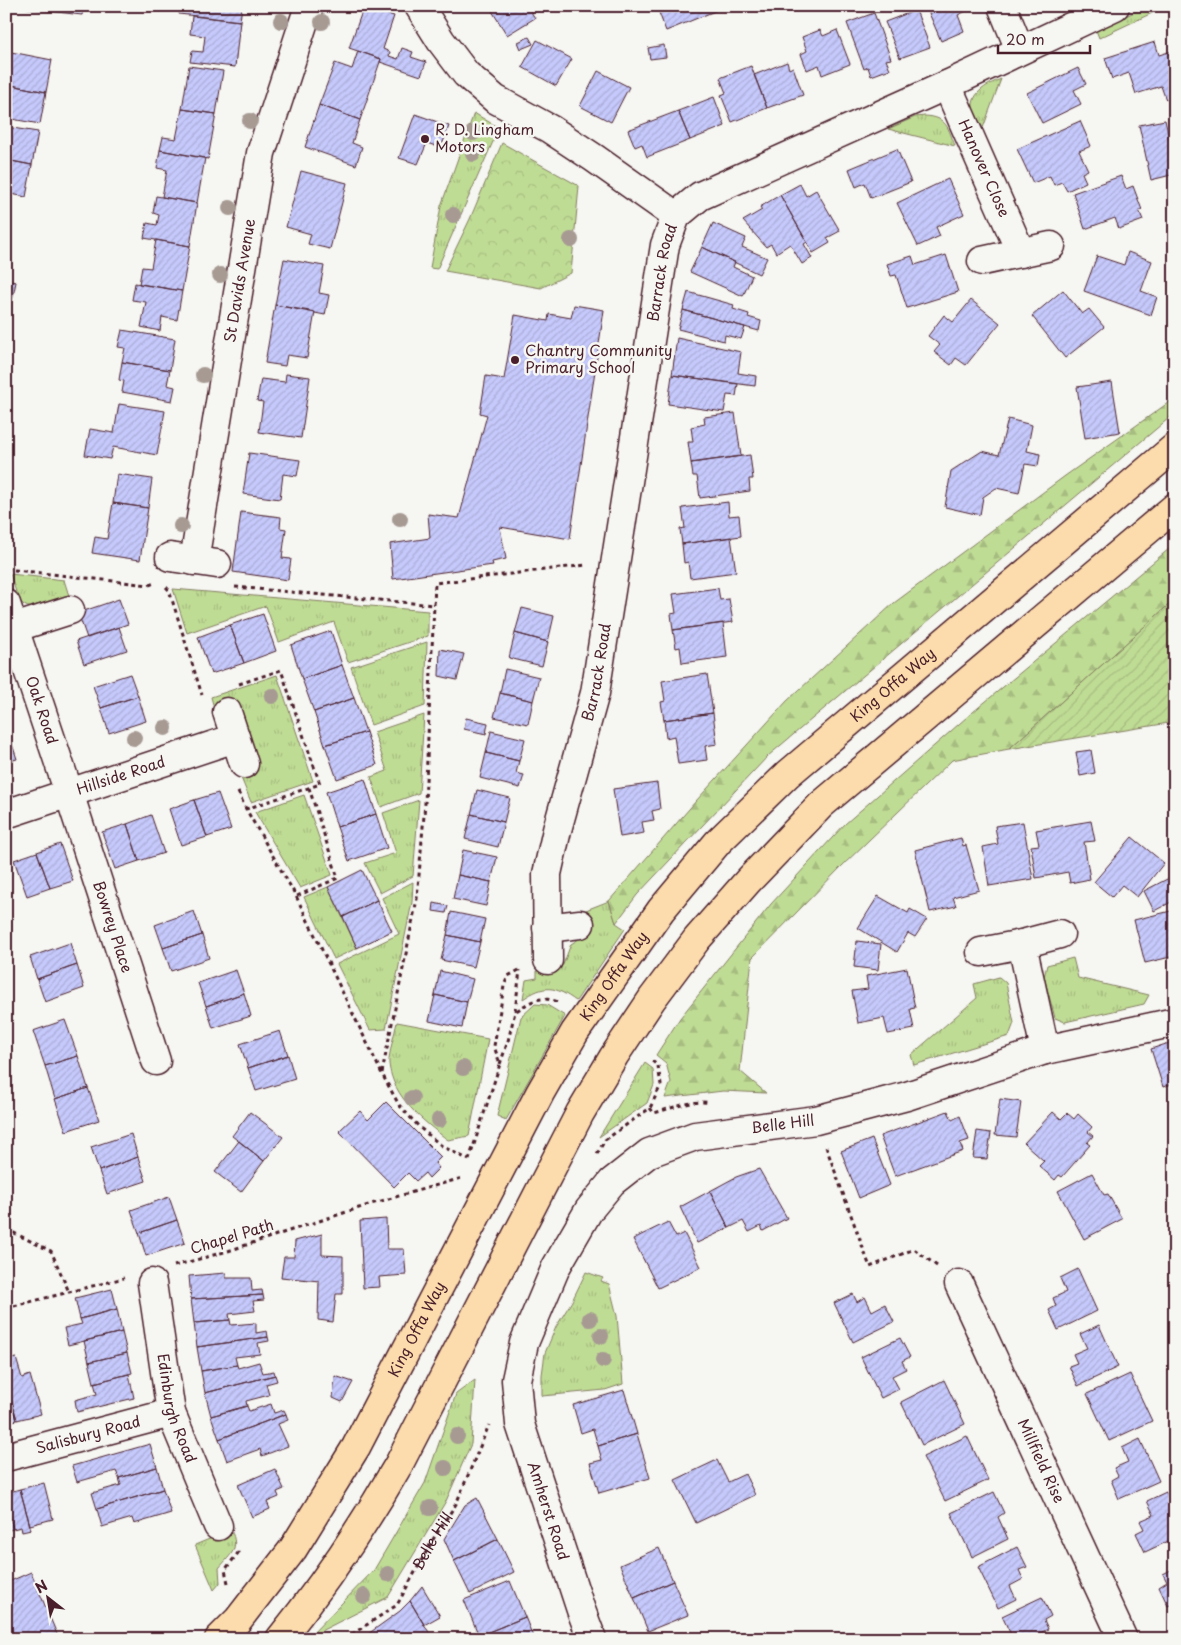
<svg xmlns="http://www.w3.org/2000/svg" width="1181" height="1645" font-family="'Playpen Sans',sans-serif">
<style>
.grass{fill:url(#grass-tufts);stroke:#847e60}
.forest{fill:url(#forest-firs);stroke:#847e60}
.park{fill:url(#park-crowns);stroke:#847e60}
.garden{fill:url(#garden-furrows);stroke:#847e60}
.building{fill:url(#building-hatch);stroke:#4a1f2b}
.lines{fill:none;stroke-linecap:round;stroke-linejoin:round}
.street-casing{stroke:#4a1f2b;stroke-width:31}
.highway-casing{stroke:#4a1f2b;stroke-width:31}
.path{stroke:#4a1f2b;stroke-width:3;stroke-dasharray:4 4;stroke-linecap:butt}
.street{stroke:#f6f6f2;stroke-width:28}
.highway{stroke:#fcdcac;stroke-width:28}
.tree{fill:#a79a93}
.poi-dot{fill:#4a1f2b;stroke:#f6f6f2;stroke-width:2}
.labels{text-anchor:middle;stroke-width:5;stroke-linejoin:round;paint-order:stroke}
.poi-label{font-size:15px;fill:#4a1f2b;stroke:#f6f6f2;text-anchor:start}
.street-label{font-size:15px;fill:#4a1f2b;stroke:#f6f6f2}
</style>
<defs>
<pattern id="grass-tufts" width="24" height="20" patternUnits="userSpaceOnUse" patternTransform="scale(1.25)"><rect width="24" height="20" fill="#bfdc94"/><path d="M3 7l-1-3M5 7V3M7 7l1-3M15 17l-1-3M17 17v-4M19 17l1-3" fill="none" stroke="#a6bc80"/></pattern>
<pattern id="forest-firs" width="22" height="20" patternUnits="userSpaceOnUse" patternTransform="scale(1.25)"><rect width="22" height="20" fill="#bfdc94"/><path d="M5 1l3.5 6h-7zM16 11l3.5 6h-7z" fill="#a6bc80"/></pattern>
<pattern id="park-crowns" width="20" height="18" patternUnits="userSpaceOnUse" patternTransform="scale(1.25)"><rect width="20" height="18" fill="#bfdc94"/><path d="M2 6a3 3 0 1 1 6 0M12 15a3 3 0 1 1 6 0" fill="none" stroke="#a6bc80"/></pattern>
<pattern id="garden-furrows" width="10" height="10" patternUnits="userSpaceOnUse" patternTransform="scale(1.25)"><rect width="10" height="10" fill="#bfdc94"/><path d="M-1 1l2-2M0 10L10 0M9 11l2-2" fill="none" stroke="#a6bc80"/></pattern>
<pattern id="building-hatch" width="6" height="6" patternUnits="userSpaceOnUse" patternTransform="scale(1.25)"><rect width="6" height="6" fill="#c5c9fb"/><path d="M-1 1l2-2M0 6l6-6M5 7l2-2" fill="none" stroke="#abacd7"/></pattern>
</defs>
<rect width="100%" height="100%" fill="#f6f6f2"/>
<filter id="ink" filterUnits="userSpaceOnUse"><feTurbulence type="fractalNoise" baseFrequency=".02" numOctaves="2"/><feDisplacementMap in="SourceGraphic" scale="10" xChannelSelector="R" yChannelSelector="G"/><feConvolveMatrix kernelMatrix="1 2 1 2 8 2 1 2 1" color-interpolation-filters="sRGB"/></filter>
<g filter="url(#ink)">
<!-- grass -->
<path class="grass" d="M1147 6H1167L1099 38 1096 30Z
M1001 79 983 128C980 124 976 119 974 114 968 94 986 85 1001 79Z
M474 113 499 128 437 269 430 268 441 206Z
M925 116C947 117 948 128 955 146L888 129 915 117Z
M10 574 64 580 70 599C57 603 31 616 20 601 16 594 13 582 10 574Z
M173 589 428 611V636L348 662 334 622 279 642 266 606 187 633Z
M427 642 425 706 371 725 351 667Z
M277 675 313 781 251 802 239 773 258 767 236 701 214 708 211 697Z
M424 715 419 793 381 807 371 777 387 771 374 732Z
M304 795 332 875 300 888 255 812Z
M419 800 413 876 380 893 365 863 396 853 383 813Z
M413 882 412 902 386 1029 370 1030 337 964 399 934 382 898Z
M328 887 357 948 334 959 304 897Z
M609 901 616 923 625 929 576 1001C555 986 545 984 523 999L526 980 537 978V970L563 965 571 944 587 934 586 910Z
M1073 958 1078 978 1149 995 1144 1004 1065 1022 1055 1018 1044 977 1047 965Z
M999 977 1006 983 1014 1023 1009 1036 914 1065 911 1055 977 998 974 984Z
M535 1004 547 1005 565 1016 506 1120 497 1116 521 1017Z
M397 1022 488 1039 469 1136 448 1140C423 1121 393 1098 389 1064 388 1056 395 1032 397 1022Z
M645 1063 653 1069 654 1085 647 1103 599 1137Z
M586 1272 603 1278 601 1281 609 1284 617 1316 623 1384 605 1390 542 1396V1375L545 1353 556 1327 572 1301Z
M475 1380 471 1444 446 1501 388 1597 309 1637 374 1570 425 1483 456 1394Z
M231 1530C240 1549 231 1554 219 1568L220 1583 214 1590 195 1545Z"/>
<!-- forest -->
<path class="forest" d="M1175 398V413L768 756 637 895 616 923 609 901 696 801 787 701 894 603 1065 476Z
M1175 544V599L1009 749 952 760 842 866 752 958 740 1071 766 1093 723 1091 665 1098 671 1082 666 1063 656 1055 680 1018 771 904 845 824 967 717Z"/>
<!-- park -->
<path class="park" d="M502 143 579 186 571 273 541 288 445 271 470 219Z"/>
<!-- garden -->
<path class="garden" d="M1175 599V722L1009 749Z"/>
<!-- building -->
<path class="building" d="M15 6H50L49 11Z
M50 6H84L82 15 49 11Z
M180 6H242L240 21 179 14Z
M364 6 382 7 380 12 394 16 383 49 390 52 389 56 398 59 402 48 413 52 411 57 426 62 421 76 380 62 381 59 349 48Z
M500 6H533L529 9 535 18 507 35 492 11Z
M668 6H727L666 31 658 10Z
M926 6H974V7L958 15 964 31 941 41Z
M916 10 930 47 900 58 885 22Z
M874 13 891 59 886 60 890 69 871 76 868 67 864 69 847 23Z
M192 16 240 21 235 67 190 62 192 51 203 52 205 36 190 34Z
M820 30 823 36 837 30 850 64 822 75 819 65 807 70 801 54 807 51 802 37Z
M529 37 533 44 521 49 518 42Z
M537 40 572 59 556 86 522 67Z
M1155 42 1159 55 1175 50V97L1166 100 1161 86 1136 94 1129 73 1112 79 1105 58Z
M664 45 666 57 650 59 648 48Z
M6 51 52 60 46 92 6 84Z
M358 51 381 59 360 120 319 105 335 63 352 69Z
M787 62 789 69 793 67 803 95 767 108 754 75Z
M189 66 223 71 216 114 182 109Z
M751 66 767 108 732 122 721 95 726 93 720 78Z
M1078 68 1086 84 1074 90 1081 104 1042 123 1027 93Z
M598 71 629 87 611 122 580 106Z
M6 84 46 92 40 124 6 118Z
M714 97 725 126 690 140 678 111Z
M319 105 360 120 352 143 362 147 356 165 305 147Z
M182 109 216 114 208 159 160 150 163 137 176 139Z
M678 111 690 140 647 157 642 144 635 147 628 130Z
M415 114 449 126 441 148 427 143 418 164 399 158Z
M1165 120 1175 164V174L1151 180 1139 125Z
M1080 121 1091 146 1079 151 1088 170 1082 173 1086 182 1067 191 1062 182 1054 185 1050 176 1033 183 1017 149Z
M6 127 38 132 32 165 6 160Z
M897 149 911 182 871 198 865 183 856 187 849 169Z
M160 150 205 158 197 203 162 197 167 170 157 168Z
M6 160 32 165 26 197 6 193Z
M301 171 347 183 330 249 308 244 311 234 286 227Z
M1121 176 1126 189 1133 186 1142 210H1139L1143 220 1119 229 1115 218 1085 229 1073 193Z
M948 179 964 214 936 227 940 236 918 246 897 203Z
M800 184 806 196 816 190 840 231 827 238 830 243 813 253 780 195Z
M780 195 807 242 804 244 812 258 802 264 790 244 776 253 771 244 766 247 743 221 762 210 760 207Z
M156 196 197 203 190 246 144 238 147 223 157 225 159 215 153 213Z
M713 223 746 238 742 247 767 258 759 274 702 247Z
M156 240 190 246 182 291 139 284 142 267 151 268Z
M702 247 735 262 733 267 752 276 743 296 690 272Z
M1128 252 1152 261 1141 291 1157 297 1151 315 1084 291 1097 256 1124 265Z
M946 255 958 292 907 308 896 275 891 276 887 264 912 256 915 265Z
M284 259 324 266 319 293 329 295 325 315 275 305Z
M6 280 16 282 12 301 6 300Z
M135 283 182 291 177 320 162 317 160 331 141 327 146 302 132 300Z
M1063 290 1082 314 1089 309 1104 327 1065 358 1032 316Z
M688 292 734 305 733 309 749 314 748 317 761 321 759 331 683 310Z
M971 300 1000 323 966 365 956 358 951 365 934 352 940 345 928 336 944 315 953 322Z
M275 305 315 312 307 358 287 355 285 366 265 363Z
M574 305 604 310 570 539 500 527 506 559 492 562 493 565 393 579 390 544 430 538 428 514 459 518 487 415 480 413 486 376 504 379 515 315 548 321 549 314 571 318Z
M683 310 745 327 741 339 725 335 724 341 678 329Z
M122 330 175 339 170 370 122 362 125 348 118 347Z
M677 338 741 352 738 373 756 376 755 386 672 375Z
M122 362 170 370 167 385 175 387 172 401 122 392 124 381 119 380Z
M286 374 310 377 301 438 259 432 263 402 257 401 261 379 285 382Z
M672 375 738 384 736 396 727 395 724 412 668 404Z
M1112 382 1120 432 1085 438 1077 387Z
M119 404 165 411 157 455 113 447 110 459 85 455 90 429 114 433Z
M735 413 741 456 691 463 688 442H693L691 427 705 424 704 417Z
M1008 419 1032 425 1027 451 1040 454 1038 466 1025 464 1019 493 996 488 983 497 980 515 945 507 951 471 982 451 999 455Z
M249 453 300 460 297 476 283 474 280 499 243 494Z
M750 455 753 479H749L750 491 700 498 697 476H693L691 463Z
M117 474 152 479 148 508 113 503Z
M728 502 729 516 739 515 741 536 682 544 680 529 685 528 682 508Z
M113 503 148 508 140 560 92 553 95 537 107 539Z
M241 512 281 517 280 528 286 529 282 558 291 559 288 580 233 572Z
M731 537 736 572 690 578 688 562 684 563 682 544Z
M718 588 720 600 729 599 733 622 673 630 671 614 676 613 673 594Z
M119 599 128 624 87 638 78 613Z
M522 608 554 616 548 642 515 633Z
M263 614 276 651 244 663 230 625Z
M723 623 727 657 682 663 680 647 676 648 673 630Z
M230 625 244 663 211 674 198 637Z
M119 627 127 650 84 664 76 641Z
M331 631 342 665 302 679 291 645Z
M515 633 548 642 542 666 509 658Z
M440 649 464 654 457 680 439 676Z
M342 665 354 698 314 712 302 679Z
M505 669 539 677 533 701 500 693Z
M130 674 138 696 101 708 93 686Z
M707 674 713 713 664 720 661 702 665 701 662 681Z
M500 693 533 701 528 724 494 717Z
M138 696 146 721 109 733 101 708Z
M354 698 366 732 325 745 314 712Z
M713 713 717 744 705 746 707 760 678 764 674 736 666 738 664 720Z
M466 718 488 723 486 734 464 729Z
M491 731 525 739 519 761 486 753Z
M366 732 377 765 337 779 325 745Z
M9 735 17 759 6 762V736Z
M1091 750 1095 773 1080 776 1076 752Z
M486 753 519 761 516 773 524 775 520 788 480 778Z
M365 779 376 814 337 827 326 792Z
M657 783 660 809 652 811 654 820 642 822 644 833 620 837 613 789Z
M477 790 510 798 504 822 471 814Z
M218 793 231 829 207 837 194 800Z
M194 800 207 837 181 845 169 809Z
M376 814 387 848 349 861 337 827Z
M471 814 504 822 498 847 465 839Z
M151 815 164 853 139 861 127 824Z
M1091 821 1095 841 1084 842 1090 879 1070 883 1068 872 1036 878 1031 846 1039 845 1036 830Z
M1023 822 1033 879 989 886 983 847 998 844 995 826Z
M127 824 139 861 115 869 102 832Z
M1132 837 1164 863 1137 897 1122 885 1112 897 1094 882Z
M961 838 963 846 966 845 979 890 953 897 956 906 930 912 915 850Z
M60 844 73 881 50 888 37 852Z
M463 850 497 857 491 882 458 875Z
M37 852 50 888 27 896 14 860Z
M362 870 377 900 343 917 328 887Z
M458 875 491 882 486 906 453 899Z
M1171 877 1175 883V900L1154 911 1144 891Z
M878 896 908 913 910 909 927 919 915 937 908 933 897 952 858 928Z
M377 900 392 931 357 948 343 917Z
M434 903 448 906 446 913 433 911Z
M1175 910V956L1145 963 1134 920Z
M194 911 202 935 163 948 155 925Z
M451 912 485 919 480 942 447 935Z
M202 935 209 958 171 971 163 948Z
M447 935 480 942 474 967 441 960Z
M857 941 881 944 878 970 854 967Z
M70 943 77 965 37 979 30 957Z
M77 965 84 988 45 1002 37 979Z
M907 968 915 1008 910 1009 914 1029 888 1034 884 1018 858 1023 852 991 868 989 866 976Z
M236 970 244 993 206 1006 198 983Z
M440 971 473 979 467 1002 435 995Z
M244 993 251 1016 213 1028 206 1006Z
M435 995 467 1002 462 1028 429 1021Z
M65 1020 78 1056 45 1066 33 1031Z
M280 1031 288 1055 248 1068 240 1044Z
M1175 1041V1083L1163 1087 1151 1049Z
M288 1055 295 1079 256 1091 248 1068Z
M78 1056 88 1088 55 1099 45 1066Z
M88 1088 99 1120 66 1131 55 1099Z
M1000 1099 1021 1102 1016 1137 995 1135Z
M386 1102 441 1157 435 1163 439 1168 429 1178 425 1173 416 1181 408 1173 394 1187 339 1131 360 1111 368 1120Z
M948 1111 952 1120 960 1116 969 1140 960 1143 963 1151 895 1176 880 1136Z
M250 1112 283 1137 264 1161 232 1136Z
M1053 1112 1061 1119 1067 1113 1074 1119 1078 1114 1092 1127 1088 1132 1093 1136 1087 1143 1090 1145 1062 1177 1059 1175 1055 1180 1039 1166 1044 1161 1024 1143Z
M977 1131 991 1133 987 1159 973 1158Z
M131 1134 138 1157 99 1171 91 1147Z
M872 1139 890 1185 859 1198 841 1151Z
M239 1141 264 1161 241 1192 215 1172Z
M138 1157 146 1181 107 1194 99 1171Z
M759 1169 787 1218 763 1231 761 1226 749 1232 743 1221 729 1228 710 1191 736 1177Z
M1092 1173 1104 1195 1108 1194 1122 1219 1084 1239 1058 1191Z
M710 1191 729 1228 697 1243 680 1207Z
M169 1197 177 1220 139 1233 131 1210Z
M386 1219 387 1249H404L406 1275 379 1277 380 1287 363 1288 360 1221Z
M177 1220 185 1243 146 1256 139 1233Z
M668 1222 676 1237 684 1233 701 1267 658 1288 633 1239Z
M322 1234V1255L343 1256V1294H336L333 1322 318 1320 319 1281 281 1277 284 1257H294L295 1241Z
M1078 1269 1097 1311 1058 1330 1049 1310 1056 1306 1053 1298 1066 1292 1060 1278Z
M226 1273V1278H251L252 1291 262 1290 263 1295 191 1299 189 1276Z
M112 1289 117 1309 80 1319 75 1298Z
M853 1294 857 1302 865 1297 872 1311 885 1304 894 1322 853 1342 834 1303Z
M263 1295 264 1300 253 1301 255 1311 229 1314 230 1320 194 1323 191 1299Z
M117 1309 122 1332 68 1345 64 1328 82 1324 80 1319Z
M230 1320 231 1325 256 1323V1333L267 1331 268 1337 197 1347 194 1323Z
M1099 1325 1118 1367 1078 1386 1069 1366 1077 1363 1073 1354 1087 1348 1080 1334Z
M122 1332 127 1353 89 1362 84 1341Z
M268 1337 269 1341 258 1343 260 1354 235 1357 237 1365 201 1371 197 1347Z
M900 1338 910 1357 902 1361 906 1369 892 1376 899 1389 881 1398 861 1357Z
M6 1344 11 1359 16 1358 22 1378 30 1375 41 1414 17 1420 6 1380Z
M127 1353 132 1373 94 1383 89 1362Z
M259 1362 263 1373 274 1371 275 1375 205 1393 201 1371 237 1365 238 1368Z
M129 1374 134 1398 77 1412 75 1400 97 1394 94 1383Z
M1130 1374 1152 1421 1109 1441 1087 1394Z
M275 1375 277 1381 266 1384 269 1395 246 1401 247 1406 211 1416 205 1393Z
M335 1376 353 1382 342 1402 333 1398Z
M6 1380 17 1420 6 1423Z
M944 1380 965 1424 922 1445 901 1402Z
M624 1390 637 1434 598 1446 593 1429 581 1433 573 1405Z
M271 1404 274 1413 284 1410 286 1414 219 1439 211 1416 247 1406 249 1411Z
M286 1414 288 1420 278 1424 288 1446 262 1456 260 1449 227 1461 219 1439Z
M637 1434 650 1478 599 1493 590 1463 602 1460 598 1446Z
M967 1436 988 1480 945 1501 923 1457Z
M1140 1439 1159 1481 1119 1499 1111 1480 1118 1476 1114 1468 1128 1462 1122 1448Z
M150 1444 157 1467 119 1478 116 1471 77 1482 72 1466Z
M717 1460 728 1482 745 1474 755 1495 696 1523 675 1480Z
M157 1467 163 1489 97 1509 92 1493 121 1485 119 1478Z
M275 1469 284 1489 277 1492 279 1497 267 1502 270 1509 252 1517 238 1485Z
M44 1483 53 1519 30 1525 20 1489Z
M20 1489 31 1530 22 1532 21 1527 13 1529 6 1503V1493Z
M163 1489 171 1513 134 1524 132 1518 102 1527 97 1509Z
M994 1492 1004 1513 998 1517 1008 1539 972 1557 951 1513Z
M1166 1492 1175 1512V1538L1145 1552 1136 1533 1144 1529 1140 1521 1154 1515 1147 1501Z
M477 1498 498 1539 454 1561 444 1539 465 1505Z
M6 1503 13 1529 6 1531Z
M498 1539 514 1572 470 1594 454 1561Z
M1017 1547 1027 1567 1019 1570 1023 1579 1010 1586 1016 1599 998 1608 978 1567Z
M659 1548 673 1581 634 1598 620 1565Z
M1175 1568V1603L1168 1606 1159 1587 1167 1582 1163 1574Z
M31 1572 59 1639H6V1583Z
M510 1581 525 1617 479 1636 464 1600Z
M673 1581 688 1615 648 1631 634 1598Z
M422 1586 440 1616 424 1625 410 1601Z
M1042 1597 1051 1616 1044 1620 1048 1629 1034 1636 1036 1639H1013L1002 1616Z
M410 1601 433 1639H371L368 1634 400 1611Z
M525 1617 534 1639H480L479 1636Z"/>
<g class="lines">
<!-- street casing -->
<g class="street-casing">
<g id="street">
<path d="M419 6 441 41 466 74 495 99 550 129 594 158 676 216"/>
<path d="M1002 6 1020 50"/>
<path id="s2" d="M947 85 1021 253"/>
<path d="M982 261 1051 246"/>
<path d="M170 557 217 564"/>
<path id="s3" d="M194 561 261 153 309 6"/>
<path id="s4" d="M6 604 69 793 156 1061"/>
<path d="M14 628 70 610"/>
<path d="M227 712 244 764"/>
<path id="s5" d="M6 814 235 738"/>
<path d="M547 928 580 924"/>
<path d="M1022 944 1045 1050"/>
<path d="M981 952 1022 944 1060 934"/>
<path id="s6" d="M548 960 547 874 557 830 595 693 665 245 676 216 700 196 947 85 1115 6"/>
<path id="s7" d="M152 1283 171 1413 218 1526"/>
<path id="s8" d="M959 1284 1123 1639"/>
<path id="s9" d="M6 1457 171 1413"/>
<path id="s10" d="M592 1639 581 1610 520 1424 516 1380 524 1343 556 1267 589 1210 612 1182 649 1153 695 1136 816 1120 907 1096 1045 1050 1175 1022"/>
</g>
</g>
<!-- highway casing -->
<g class="highway-casing">
<g id="highway">
<path id="s11" d="M219 1639 238 1620 293 1549 356 1447 540 1093 575 1032 661 910 718 842 788 774 1175 447"/>
<path d="M280 1639C325 1583 364 1525 399 1464L580 1113 614 1056 652 999 697 939 748 881 821 805 1175 507"/>
</g>
</g>
<!-- path -->
<g class="path">
<path d="M6 569 149 585 155 583"/>
<path d="M166 587 169 590 202 695"/>
<path d="M235 587 434 605 435 583 586 565"/>
<path d="M239 684 281 670 320 784 246 809"/>
<path d="M238 792 246 809 296 896 382 1074 399 1105 420 1128 442 1146 469 1160"/>
<path d="M297 896 338 878 309 788"/>
<path d="M515 1011 520 970"/>
<path d="M500 1064 508 1041 515 1012C531 1001 540 994 560 1003"/>
<path d="M382 1073 417 899 425 803 434 605"/>
<path d="M650 1108 654 1113C669 1109 695 1099 710 1103"/>
<path d="M826 1147 870 1267 914 1249 937 1266"/>
<path d="M597 1154 605 1140 650 1108 661 1085 658 1066 650 1059"/>
<path d="M469 1160 500 1064 494 1046 504 986 508 976 521 969"/>
<path d="M6 1229 51 1251 69 1292"/>
<path d="M174 1266 228 1251 371 1204 462 1178"/>
<path d="M6 1308 124 1278"/>
<path d="M228 1583 225 1570 238 1553V1549"/>
<path id="s1" d="M345 1639 397 1605 435 1536 456 1504 489 1425"/>
</g>
<!-- street -->
<use href="#street" class="street"/>
<!-- highway -->
<use href="#highway" class="highway"/>
</g>
<!-- trees -->
<g class="tree">
<circle cx="281" cy="21" r="8"/>
<circle cx="322" cy="22" r="8"/>
<circle cx="250" cy="121" r="8"/>
<circle cx="473" cy="133" r="8"/>
<circle cx="473" cy="154" r="8"/>
<circle cx="230" cy="208" r="8"/>
<circle cx="453" cy="215" r="8"/>
<circle cx="571" cy="240" r="8"/>
<circle cx="220" cy="275" r="8"/>
<circle cx="203" cy="375" r="8"/>
<circle cx="400" cy="519" r="8"/>
<circle cx="181" cy="526" r="8"/>
<circle cx="272" cy="696" r="8"/>
<circle cx="165" cy="728" r="8"/>
<circle cx="134" cy="738" r="8"/>
<circle cx="463" cy="1068" r="8"/>
<circle cx="412" cy="1098" r="8"/>
<circle cx="439" cy="1120" r="8"/>
<circle cx="590" cy="1319" r="8"/>
<circle cx="601" cy="1336" r="8"/>
<circle cx="603" cy="1360" r="8"/>
<circle cx="457" cy="1436" r="8"/>
<circle cx="445" cy="1468" r="8"/>
<circle cx="430" cy="1508" r="8"/>
<circle cx="388" cy="1574" r="8"/>
<circle cx="364" cy="1596" r="8"/>
</g>
</g>
<!-- markers -->
<g class="poi-dot">
<circle cx="425" cy="139" r="5"/>
<circle cx="515" cy="360" r="5"/>
</g>
<g class="labels">
<!-- poi labels -->
<g class="poi-label">
<text x="435" y="135">R. D. Lingham<tspan x="435" dy="17">Motors</tspan></text>
<text x="525" y="356">Chantry Community<tspan x="525" dy="17">Primary School</tspan></text>
</g>
<!-- street labels -->
<g class="street-label">
<text dy="5" stroke="none"><textPath href="#s2" startOffset="91">Hanover Close</textPath></text>
<text dy="5" stroke="none"><textPath href="#s6" startOffset="699">Barrack Road</textPath></text>
<text dy="5" stroke="none"><textPath href="#s3" startOffset="284">St Davids Avenue</textPath></text>
<text dy="5" stroke="none"><textPath href="#s6" startOffset="294">Barrack Road</textPath></text>
<text dy="5" stroke="none"><textPath href="#s11" startOffset="1179">King Offa Way</textPath></text>
<text dy="5" stroke="none"><textPath href="#s4" startOffset="112">Oak Road</textPath></text>
<text dy="5" stroke="none"><textPath href="#s5" startOffset="121">Hillside Road</textPath></text>
<text dy="5" stroke="none"><textPath href="#s4" startOffset="340">Bowrey Place</textPath></text>
<text dy="5" stroke="none"><textPath href="#s11" startOffset="774">King Offa Way</textPath></text>
<text dy="5" stroke="none"><textPath href="#s10" startOffset="678">Belle Hill</textPath></text>
<text transform="translate(232 1237) rotate(-17)" y="5">Chapel Path</text>
<text dy="5" stroke="none"><textPath href="#s11" startOffset="369">King Offa Way</textPath></text>
<text dy="5" stroke="none"><textPath href="#s7" startOffset="128">Edinburgh Road</textPath></text>
<text dy="5" stroke="none"><textPath href="#s9" startOffset="85">Salisbury Road</textPath></text>
<text dy="5" stroke="none"><textPath href="#s8" startOffset="195">Millfield Rise</textPath></text>
<text transform="translate(548 1511) rotate(72)" y="5">Amherst Road</text>
<text dy="5" stroke="none"><textPath href="#s1" startOffset="135">Belle Hill</textPath></text>
</g>
</g>
<!-- margin -->
<rect width="1181" height="1645" fill="none" stroke="#f6f6f2" stroke-width="25"/>
<rect x="12" y="12" width="1156" height="1620" fill="none" stroke="#4a1f2b" stroke-width="2" filter="url(#ink)"/>
<!-- north arrow -->
<g transform="translate(48 1598) rotate(329)" stroke="#f6f6f2" stroke-width="4" paint-order="stroke">
<path d="M0-4L9 19L0 12L-9 19Z" fill="#4a1f2b"/>
<text y="-8" font-size="14" font-weight="bold" text-anchor="middle" fill="#4a1f2b">N</text>
</g>
<!-- scale -->
<path d="M998 45v8h92v-8" fill="none" stroke="#4a1f2b" stroke-width="2.5"/>
<text x="1006" y="45" font-size="15" fill="#4a1f2b" stroke="#f6f6f2" stroke-width="4" paint-order="stroke">20 m</text>
</svg>
